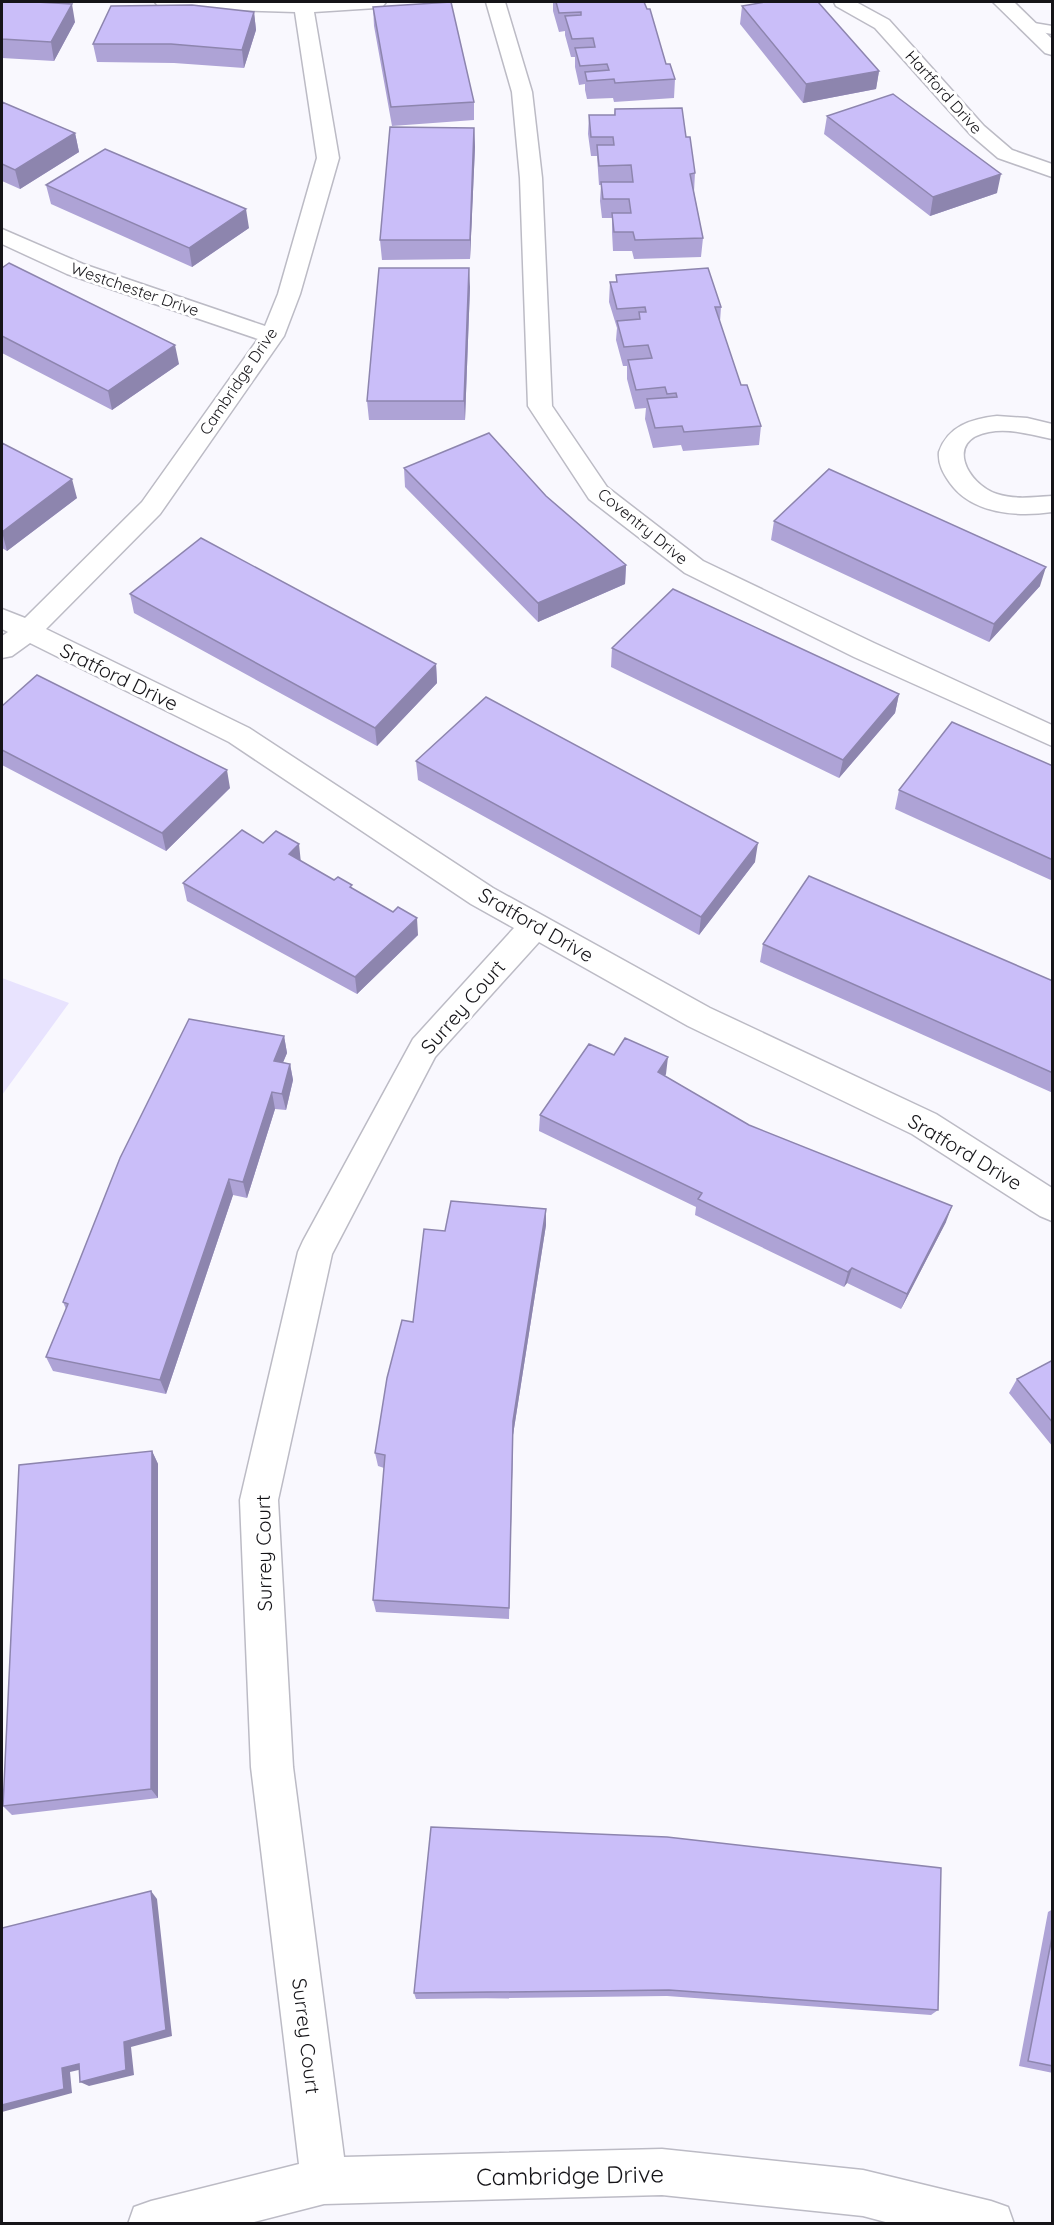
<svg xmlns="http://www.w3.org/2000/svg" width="1054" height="2225" font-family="Quicksand,sans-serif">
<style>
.green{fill:#e8e3fe}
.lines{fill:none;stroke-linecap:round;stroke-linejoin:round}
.service-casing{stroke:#bcbbc5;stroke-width:3}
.minor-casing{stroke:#bcbbc5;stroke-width:3}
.tertiary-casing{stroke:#bcbbc5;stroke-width:3}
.service{fill:#fff;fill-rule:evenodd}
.minor{fill:#fff;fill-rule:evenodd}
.tertiary{fill:#fff;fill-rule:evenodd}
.wall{fill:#aea3d6}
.shaded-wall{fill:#8d85ae}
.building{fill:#cabef9;stroke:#8d85ae;stroke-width:1.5}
.labels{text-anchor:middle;stroke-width:6;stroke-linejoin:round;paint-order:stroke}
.far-street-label{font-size:16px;fill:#151418;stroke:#fff}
.street-label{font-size:20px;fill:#151418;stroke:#fff}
.near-street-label{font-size:24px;fill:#151418;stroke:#fff}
</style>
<rect width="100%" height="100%" fill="#f9f8fe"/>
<!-- green -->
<path class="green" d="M2 978 69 1003 2 1095Z"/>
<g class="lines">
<!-- service casing -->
<g class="service-casing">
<path id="service" d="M1028 22 1052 26V34L1024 29 1022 26 1024 23Z"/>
</g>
<!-- minor casing -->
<g class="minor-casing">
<path id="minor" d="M155 2H386L383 6 376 8 314 12 339 158 300 294 284 336 160 514 46 629 249 728 493 888 710 1008 936 1114 1052 1188V1221L1040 1216 912 1134 688 1026 539 942 435 1057 332 1254 278 1500 293 1767 344 2157 662 2149 863 2170 991 2201 1008 2207 1014 2224H893L863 2216 662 2195 324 2204 246 2224H128L134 2207 151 2201 299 2164 251 1767 240 1500 298 1252 303 1241 413 1039 514 928 471 904 229 742 30 643 12 656 2 658V636L8 632 2 629V609L25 618 142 502 258 339 67 274 2 244V229L83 264 265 326 278 294 317 158 295 12 165 8 158 6Z
M486 2H505L532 92 542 178 552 406 607 487 703 561 874 643 1052 725V746L854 657 685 573 589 499 528 406 520 178 512 92Z
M834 2H856L889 20 984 126 1012 150 1052 164V177L998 158 970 134 875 28 836 6Z
M997 416 1027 418 1052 424V439C1031 435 1011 428 989 432 944 440 967 484 997 494 1015 500 1035 497 1052 496V512C1017 517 972 514 950 483 943 473 938 464 939 452 948 426 971 419 997 416Z"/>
</g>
<!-- tertiary casing -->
<g class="tertiary-casing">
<path id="tertiary" d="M993 2H1014L1052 39V55L1045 53Z"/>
</g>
<!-- service -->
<use href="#service" class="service"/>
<!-- minor -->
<use href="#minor" class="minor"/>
<!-- tertiary -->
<use href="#tertiary" class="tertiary"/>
</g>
<!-- wall -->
<path class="wall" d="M2 2 75 22 54 61 2 58Z
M553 2H644L666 64 675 79 674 98 614 102 613 98 587 99 585 90V84L579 85 575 67V57H571L565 35V31L559 32 553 11Z
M742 6 879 71 876 89 803 103 740 24Z
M373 7 474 102V120L392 126 374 26Z
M254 12 256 30 244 68 174 63 97 62 93 44Z
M2 102 75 133 79 152 20 189 2 181Z
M615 109 686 137 695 173 694 192 703 238 701 257 634 259 632 251H613L612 232V218H602L600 201 601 185H599L597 156H591L588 134 589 115H614Z
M827 116 997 193 930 216 824 134Z
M474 128 475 147 470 259 382 260 380 240Z
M46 185 249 228 192 267 51 204Z
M2 268 179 364 112 410 2 353Z
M616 275 721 307 720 322 741 385 761 426 759 445 683 451 681 445 653 448 645 419 646 408 635 409 627 379V366H623L616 340 617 328 609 302 610 282H616Z
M470 287 465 420H369L367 401Z
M2 443 77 498 7 551 2 548Z
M404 468 546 496 626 565 625 584 538 622 405 487Z
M774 521 1040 586 989 642 771 540Z
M130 594 436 664 437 683 377 746 134 613Z
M612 648 899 694 895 713 839 778 611 667Z
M2 706 230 788 166 851 2 765Z
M416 761 755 862 699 935 418 780Z
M1053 766V881L895 809 899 790Z
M263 843 301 861 334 880 353 889 418 935 357 994 187 901 183 883Z
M763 944 1053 981V1093L760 962Z
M284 1036 287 1053 283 1062 290 1064 293 1080 286 1110 275 1109 247 1198 233 1195 166 1394 53 1371 46 1357 66 1309 63 1302Z
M614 1055 666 1074 665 1076 749 1125 946 1222 901 1309 847 1283 844 1287 695 1215 696 1207 539 1131 540 1115Z
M546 1225 513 1435 509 1619 376 1612 373 1600 384 1468 378 1466 375 1453 413 1322 445 1231Z
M1053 1360V1447L1009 1393 1017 1379Z
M152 1451 158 1464V1798L12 1815 3 1806Z
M431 1827 938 2010 931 2015 667 1996 416 1999 414 1993Z
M1053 1909V2073L1019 2066 1048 1912Z"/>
<!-- shaded-wall -->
<path class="shaded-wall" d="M72 4 75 22 54 61 51 42Z
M254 12 256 30 244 68 242 50Z
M879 71 876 89 803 103 806 84Z
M474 128 475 147 470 259V240Z
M75 133 79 152 20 189 15 170Z
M1001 174 997 193 930 216 933 197Z
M246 209 249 228 192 267 189 248Z
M469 268 470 287 465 420 464 401Z
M175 345 179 364 112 410 108 391Z
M72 479 77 498 7 551 2 532Z
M626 565 625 584 538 622V603Z
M1046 567 1040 586 989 642 994 624Z
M436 664 437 683 377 746 375 728Z
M899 694 895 713 839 778 843 760Z
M227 770 230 788 166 851 162 833Z
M758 843 755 862 699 935 701 917Z
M299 844 301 863 289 854Z
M417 918 418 935 357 994 355 977Z
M284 1036 287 1053 277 1077 274 1061Z
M668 1057 666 1074 656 1088 658 1072Z
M290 1064 293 1080 286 1110 282 1094Z
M272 1092 275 1109 247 1198 243 1182Z
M229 1179 233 1195 166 1394 160 1380Z
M952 1206 946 1222 901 1309 907 1294Z
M546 1209V1225L513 1435 509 1619 513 1421Z
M852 1268 847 1283 844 1287 848 1272Z
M152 1451 158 1464V1798L151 1789Z
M151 1891 157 1899 172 2036 131 2047 134 2075 89 2086 80 2082 124 2042Z
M79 2064 87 2068 70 2072 72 2093 2 2112V2105L62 2068Z"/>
<!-- building -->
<path class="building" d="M2 2H36L72 4 51 42 2 39Z
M451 2 474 102 391 107 373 7Z
M556 2H644L647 9H650L666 64H670L675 79 615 83 614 79 587 81 585 72 609 70 607 64 580 66 575 48 595 47 593 38 572 39 565 16 581 15V12L559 13Z
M765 2H818L879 71 806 84 742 6Z
M192 5 254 12 242 50 171 44H93L111 6Z
M893 94 1001 174 933 197 827 116Z
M2 102 75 133 15 170 2 164Z
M682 108 686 137H690L695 173 690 174 703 238 635 240 633 232H614L612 213H631L629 199H603L601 182H633L631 165 599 166 597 145H614L613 137H591L589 115H615V109Z
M390 127 474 128 470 240H380Z
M105 149 246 209 189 248 46 185Z
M9 263 175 345 108 391 2 336V268Z
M379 268H469L464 401H367Z
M708 268 721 307H715L741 385H747L761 426 684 432 682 426 655 428 647 399 677 397 676 393 667 394 665 387 636 390 628 360 652 358 648 345 624 347 617 321 640 319 639 312H646L645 307 617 309 610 282H617L616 275Z
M489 433 546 496 626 565 538 603 404 468Z
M2 443 72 479 2 532Z
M829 469 1046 567 994 624 774 521Z
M201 538 436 664 375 728 130 594Z
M673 589 899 694 843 760 612 648Z
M37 675 227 770 162 833 2 750V706Z
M486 697 758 843 701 917 416 761Z
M952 722 1053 766V860L899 790Z
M242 830 263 843 276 831 299 844 289 854 334 880 338 877 352 885 350 887 393 912 398 907 417 918 355 977 183 883Z
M809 876 1053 981V1073L763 944Z
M189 1019 284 1036 274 1061 290 1064 282 1094 272 1092 243 1182 229 1179 160 1380 46 1357 68 1304 63 1302 120 1158Z
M625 1038 668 1057 658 1072 749 1125 952 1206 907 1294 852 1268 848 1272 698 1199 702 1193 540 1115 589 1044 614 1055Z
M451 1201 546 1209 513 1421 509 1608 373 1600 385 1455 375 1453 387 1378 402 1320 413 1322 424 1229 445 1231Z
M1053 1360V1423L1017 1379Z
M152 1451 151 1789 3 1806 19 1465Z
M431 1827 667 1837 941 1868 938 2010 669 1990 414 1993Z
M151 1891 166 2030 124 2042 126 2070 80 2082 79 2064 62 2068 64 2089 2 2105V1928Z
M1053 1932V2066L1028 2061Z"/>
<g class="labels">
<!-- far-street labels -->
<g class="far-street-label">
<text transform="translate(944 92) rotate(48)" y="6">Hartford Drive</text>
<text transform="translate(135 289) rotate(19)" y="6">Westchester Drive</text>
<text transform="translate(238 381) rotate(-56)" y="6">Cambridge Drive</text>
<text transform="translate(643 526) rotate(39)" y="6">Coventry Drive</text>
</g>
<!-- street labels -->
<g class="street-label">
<text transform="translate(119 677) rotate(26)" y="7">Sratford Drive</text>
<text transform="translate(536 925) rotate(30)" y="7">Sratford Drive</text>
<text transform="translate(463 1007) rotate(-49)" y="7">Surrey Court</text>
<text transform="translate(965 1152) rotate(31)" y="7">Sratford Drive</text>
<text transform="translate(264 1553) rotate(-91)" y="7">Surrey Court</text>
<text transform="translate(306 2036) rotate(83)" y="7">Surrey Court</text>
</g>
<!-- near-street labels -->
<g class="near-street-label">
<text transform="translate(570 2176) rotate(-1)" y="8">Cambridge Drive</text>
</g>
</g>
<!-- border -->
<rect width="1054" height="2225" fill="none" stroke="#151418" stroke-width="6"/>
</svg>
